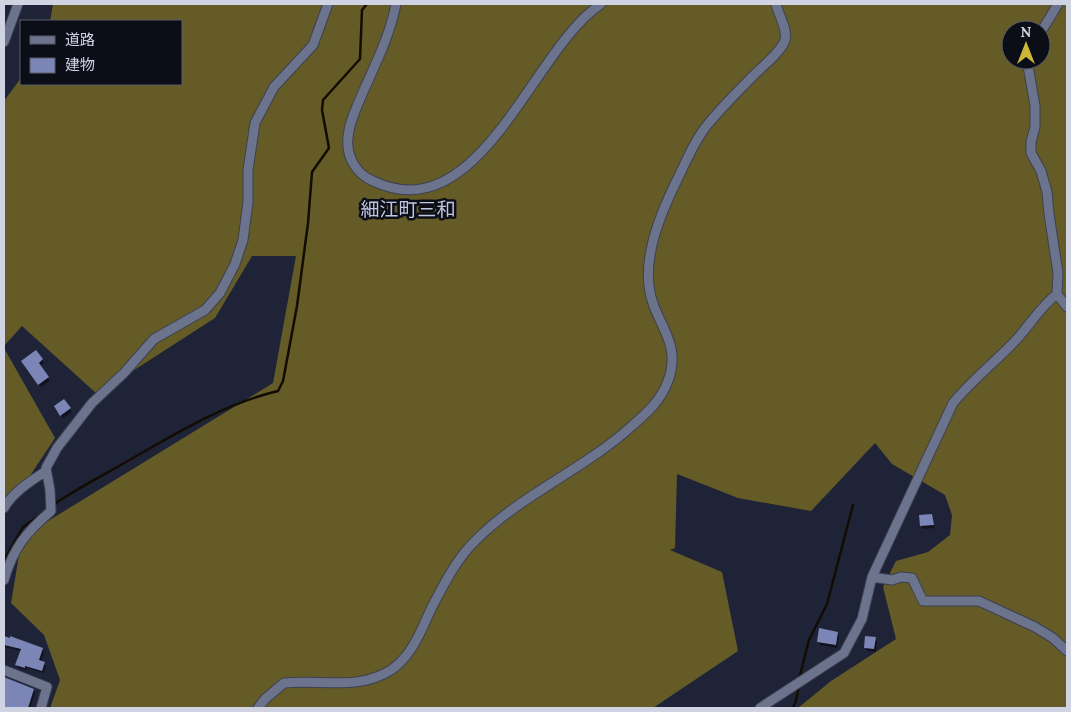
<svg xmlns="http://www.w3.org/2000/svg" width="1071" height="712" font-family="Lora,'Noto Sans JP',serif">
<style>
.forest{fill:#645b26;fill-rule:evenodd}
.shadow{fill:#0007}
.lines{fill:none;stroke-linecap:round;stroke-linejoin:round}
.stream{stroke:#120d00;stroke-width:2.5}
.building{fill:#7b86b6}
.minor-casing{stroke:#3d4052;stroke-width:11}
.minor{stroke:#6c738c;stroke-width:9}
.labels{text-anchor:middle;stroke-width:5;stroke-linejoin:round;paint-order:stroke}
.neighbourhood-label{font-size:19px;fill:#c0c7e3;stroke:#0b0d17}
</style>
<rect width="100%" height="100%" fill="#1f2338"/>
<!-- forest -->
<path class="forest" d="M53 4H1067V708H798L831 681 896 639 883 587 896 561 928 552 950 535 952 515 945 495 892 464 875 443 811 511 738 498 677 474 675 548 670 550 722 572 738 651 653 708H50L60 680 44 635 11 603 22 537 273 383 296 256H252L215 318 97 394 22 326 4 346V101L21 78V84H181V21H50ZM1011 30H1041V60H1011Z
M4 348 55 438 4 515Z"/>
<!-- shadow -->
<path class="shadow" d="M36 352 44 363 40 366 50 381 41 387 24 365Z
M64 401 72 412 63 418 55 407Z
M932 515 934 528 923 529 921 526Z
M837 633 839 636 837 648 820 645 818 642Z
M4 638 42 649 44 652 41 662 44 663 46 666 44 673 27 668 26 670 19 668 17 665 21 651 5 647 4 650Z
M875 639 877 642 876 652 867 651 865 648Z
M4 679 33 690 35 693 30 708H4Z"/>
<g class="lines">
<!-- stream -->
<path class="stream" d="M53 505C76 489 102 476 126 462 175 434 223 404 278 391L283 381 297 306 308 223 312 172 329 148 322 110 323 100 360 59 362 10 367 4
M4 560 23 527 43 513
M799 679 809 640 827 604 853 505
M793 708 796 701 799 685"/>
</g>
<!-- building -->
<path class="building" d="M36 350 43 359 39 363 49 377 38 385 21 361Z
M64 399 71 408 60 416 54 406Z
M932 514 934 525 920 526 919 515Z
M819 628 838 632 836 645 817 642Z
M4 636 10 638V636L43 648 39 660 45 662 42 671 25 666V668L15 665 21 649 4 645Z
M865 636 876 637 874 649 864 648Z
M4 677 34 689 28 708H4Z"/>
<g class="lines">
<!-- minor casing -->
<g class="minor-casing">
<path id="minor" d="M396 4C390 35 376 63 363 92 357 107 349 122 348 138 346 156 356 174 373 181 480 232 532 49 601 4
M1041 32 1058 4
M4 42 18 4
M1057 294 1067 307
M4 508C13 492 31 481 46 471
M872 577 892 580 901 577 912 578 923 601H979L1035 627 1053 638 1067 651
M4 580C13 549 26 532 51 511L50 490 46 468 57 448 92 403 124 373 154 339 205 310 220 293 235 264 243 240 248 202V170L255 123 274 87 313 45 328 4
M4 670 47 687 41 708
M258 708 265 699 284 683C320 679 358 691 391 670 413 655 421 630 432 607 444 584 457 558 476 540 522 494 585 469 633 425 648 412 661 400 668 381 683 340 653 323 649 286 645 251 661 213 676 182 686 162 694 141 708 124 722 107 738 91 754 75 763 66 781 52 785 40 788 29 778 14 776 4
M760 708 844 653 862 619 872 577 953 403C972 380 995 362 1016 340 1030 325 1040 307 1057 294L1058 273 1049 214 1047 192 1041 171 1031 153V142L1035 127V106L1027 60"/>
</g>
<!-- minor -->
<use href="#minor" class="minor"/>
</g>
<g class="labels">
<!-- neighbourhood labels -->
<g class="neighbourhood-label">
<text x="408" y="216">細江町三和</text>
</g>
</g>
<!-- border -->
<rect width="1071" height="712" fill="none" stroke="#d0d4e2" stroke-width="10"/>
<!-- legend -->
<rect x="20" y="20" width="162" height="65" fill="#0b0d17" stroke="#5a5d68"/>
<rect x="30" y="36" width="25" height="8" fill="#6c738c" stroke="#5a5d68"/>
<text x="65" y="45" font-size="15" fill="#d0d4e2">道路</text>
<rect x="30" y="58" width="25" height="15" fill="#7b86b6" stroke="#5a5d68"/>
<text x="65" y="70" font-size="15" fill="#d0d4e2">建物</text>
<!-- north arrow -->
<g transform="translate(1026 45)"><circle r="24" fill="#0b0d17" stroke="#5a5d68"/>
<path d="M0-4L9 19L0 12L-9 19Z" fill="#ceb837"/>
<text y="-8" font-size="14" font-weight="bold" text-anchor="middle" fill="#d0d4e2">N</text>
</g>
</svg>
